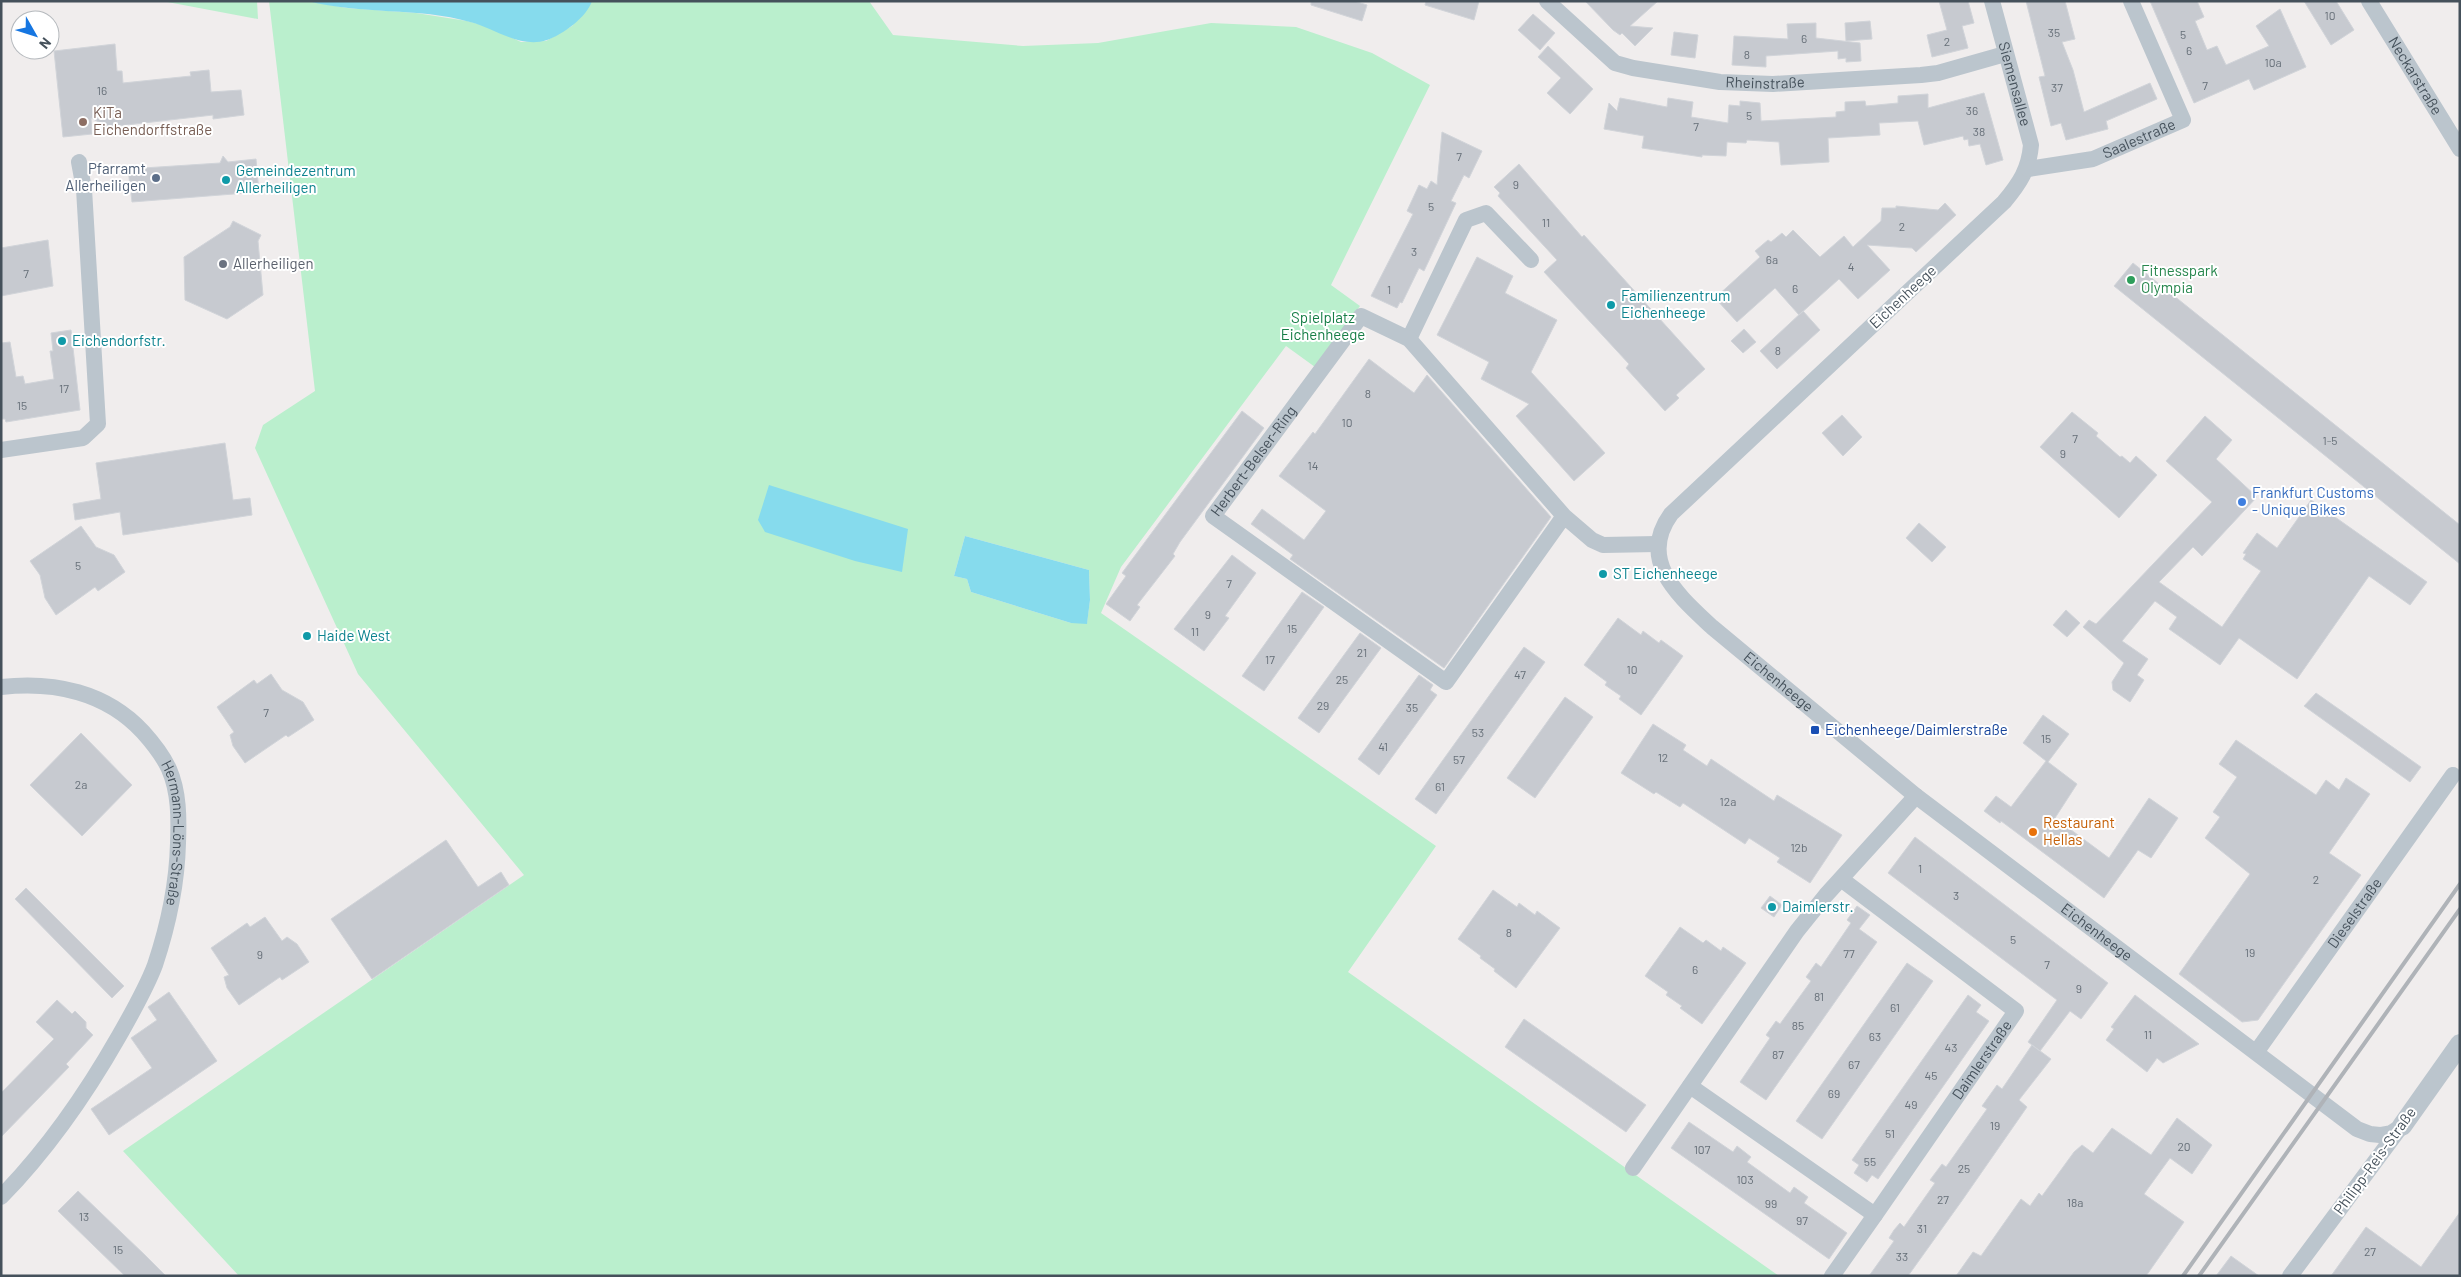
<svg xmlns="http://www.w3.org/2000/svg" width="2461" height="1277" font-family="Barlow,sans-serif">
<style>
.green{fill:#baefcd;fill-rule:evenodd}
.water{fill:#86dbed}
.building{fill:#c7cad0;stroke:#d1d4d9}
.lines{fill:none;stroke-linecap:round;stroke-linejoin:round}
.minor{stroke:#bbc5cd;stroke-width:16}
.tertiary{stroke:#bbc5cd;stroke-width:20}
.rail{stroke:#afb3b8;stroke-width:4}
.education-dot{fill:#8d6e63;stroke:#fff;stroke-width:2}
.service-dot{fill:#5c6f8a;stroke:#fff;stroke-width:2}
.culture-dot{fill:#0f9aa8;stroke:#fff;stroke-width:2}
.worship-dot{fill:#6b7280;stroke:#fff;stroke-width:2}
.leisure-dot{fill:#2e9e5b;stroke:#fff;stroke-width:2}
.shop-dot{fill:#3f7fe0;stroke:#fff;stroke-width:2}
.transit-dot{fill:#1a4fb4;stroke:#fff;stroke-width:2}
.food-dot{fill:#e8710a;stroke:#fff;stroke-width:2}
.labels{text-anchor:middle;stroke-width:4;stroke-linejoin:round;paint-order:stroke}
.number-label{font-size:12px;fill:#666f78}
.street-label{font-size:15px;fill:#45515b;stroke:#fff}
.education-label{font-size:15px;fill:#785e54;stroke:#fff;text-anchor:start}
.service-label{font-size:15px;fill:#4e5e75;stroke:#fff;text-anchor:end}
.culture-label{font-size:15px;fill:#0d838f;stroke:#fff;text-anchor:start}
.worship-label{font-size:15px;fill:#5b616d;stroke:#fff;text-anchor:start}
.leisure-label{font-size:15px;fill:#27864d;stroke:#fff;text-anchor:start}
.park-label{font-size:15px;fill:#157d45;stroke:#fff}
.shop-label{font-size:15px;fill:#366cbe;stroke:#fff;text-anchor:start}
.transit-label{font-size:15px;fill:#164399;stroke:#fff;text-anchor:start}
.food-label{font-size:15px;fill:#c56008;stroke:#fff;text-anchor:start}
</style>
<rect width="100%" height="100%" fill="#f0eded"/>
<!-- green -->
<path class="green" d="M162 1H257L258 19Z
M269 1H308L347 8 416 13 467 21 490 27 521 42 546 41 572 26 592 1H869L893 35 1023 46 1098 43 1211 23 1296 27 1372 53 1430 85 1331 285 1360 306 1315 367 1286 346 1121 567 1101 613 1436 846 1348 972 1779 1276H239L123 1151 524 875 358 674 255 448 263 425 315 391ZM965 536 1089 570 1090 600 1087 623H1071L971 592 967 579 954 576Z"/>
<!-- water -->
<path class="water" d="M308 1H592C587 17 562 35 547 40 521 49 494 28 470 22 418 7 361 15 308 1Z
M769 485 908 529 902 572 855 561 765 532 758 520Z
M965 536 1089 570 1090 600 1087 624 1071 623 971 592 967 579 954 576Z"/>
<!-- building -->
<path class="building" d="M1311 1H1354L1367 5 1362 21 1311 5Z
M1426 1H1479L1474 20 1425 5Z
M1585 1H1658L1630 26 1653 28 1635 46 1622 33 1620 35 1613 30Z
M1939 1H1968L1974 23 1962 26 1968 48 1932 57 1927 35 1947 30Z
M2026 1H2065L2075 39 2062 42 2073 70 2084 112 2150 83 2157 99 2106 121 2108 129 2066 140 2061 123 2051 126 2039 77 2045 76Z
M2150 1H2197L2204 17 2195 21 2207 50 2217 46 2226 65 2269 46 2256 26 2280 9 2306 67 2254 90 2249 79 2194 103Z
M2304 1H2336L2354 30 2331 45Z
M1533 14 1555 33 1540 50 1518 30Z
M1870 21 1872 39 1846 41 1845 23Z
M1816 23V38L1860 43 1861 61 1846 62V58L1838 59V51L1766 56V67L1732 65 1734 36 1788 39 1787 24Z
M1674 32 1698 35 1695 58 1671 55Z
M115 44 117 71H122L123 83 191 76 190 72 209 70 211 92 241 90 244 115 213 119V115L109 127 91 118 92 134 63 137 54 51Z
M1548 46 1593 89 1570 114 1547 93 1561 78 1538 57Z
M1984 93 2003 160 1986 165 1980 144 1969 146 1968 139 1964 140 1963 136 1924 145 1918 121 1879 123 1880 135 1828 138 1829 162 1781 165 1779 142 1747 140 1746 143 1727 142 1726 156 1702 155V157L1642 148 1644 136 1604 129 1609 103 1617 111 1620 98 1667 107 1668 98 1693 102 1691 117 1728 123 1729 105 1740 106V101L1760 103 1761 121 1836 117V112L1845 111V102L1865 101 1866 106 1898 103V96L1928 94V108Z
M1442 132 1482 151 1469 178 1464 175 1451 201 1456 203 1424 271 1419 268 1402 303 1400 302 1397 308 1371 296 1413 214 1407 211 1419 185 1427 189 1431 181 1437 185Z
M223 156 228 162 256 159 259 192 132 202 128 169 220 163Z
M1519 164 1582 237 1584 235 1705 369 1676 395 1679 398 1665 411 1626 368 1629 364 1544 272 1557 260 1498 196 1500 193 1494 187Z
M1945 203 1956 215 1916 252 1912 248 1867 245 1890 270 1858 299 1839 279 1799 315 1775 288 1737 322 1715 298 1760 257 1755 251 1768 240 1771 242 1782 233 1786 237 1793 230 1820 257 1844 236 1853 247 1881 221 1882 208H1896V206L1938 210Z
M233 221 261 235 258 241 263 295 227 319 185 300 184 257 230 227Z
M48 240 53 286 1 296V248Z
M1477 257 1513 276 1505 293 1557 320 1531 372 1605 453 1574 481 1516 416 1529 404 1481 379 1489 362 1437 335Z
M2133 263 2460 525V564L2114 286Z
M1803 311 1820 330 1777 369 1760 351Z
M1744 329 1756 342 1743 353 1731 341Z
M71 330 80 410 6 422 5 419H1V343L10 342 16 377 23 376 25 384 54 379 50 351H53L51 333Z
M1369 359 1414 393 1427 375 1551 517 1444 668 1290 559 1293 555 1251 524 1262 509 1304 540 1326 511 1279 476 1313 432 1315 434Z
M1242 411 1264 428 1180 542 1173 554 1175 556 1137 605 1140 607 1130 621 1106 604 1126 576 1122 573Z
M2072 412 2098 433 2096 436 2120 457 2122 456 2130 463 2136 456 2157 475 2119 518 2040 447Z
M1842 415 1862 437 1843 456 1822 433Z
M2205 416 2232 440 2216 459 2257 497 2202 556 2193 547 2159 582 2222 627 2261 571 2243 559 2246 554 2243 553 2257 533 2277 548 2311 500 2427 582 2410 605 2369 576 2297 679 2239 638 2220 665 2169 629 2177 617 2155 601 2122 641 2148 659 2137 675 2144 680 2130 702 2113 690 2112 682 2124 663 2083 627 2089 620 2096 624 2212 502 2166 461Z
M225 443 233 500 250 498 252 515 123 535 120 512 75 520 73 504 101 499 96 463Z
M1919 523 1946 547 1932 562 1906 538Z
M81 526 96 547 114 555 125 572 98 591 95 587 56 615 45 598 40 575 30 561Z
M1232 555 1256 573 1225 616 1229 618 1204 651 1174 629Z
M1302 592 1324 607 1264 691 1242 676Z
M2066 610 2080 623 2067 637 2053 625Z
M1618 618 1641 635 1643 631 1659 643 1661 640 1683 656 1641 715 1619 699 1621 696 1605 685 1607 682 1584 665Z
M1360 633 1381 648 1319 733 1298 718Z
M1524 647 1545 662 1436 814 1415 799Z
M271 674 282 690 303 702 314 720 288 737 286 735 245 763 233 746 230 735 234 732 217 707 254 680 257 684Z
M1419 675 1433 685 1430 690 1437 695 1379 775 1358 759Z
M2316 693 2421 767 2410 782 2304 706Z
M1565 697 1593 717 1535 798 1507 778Z
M2043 715 2069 734 2048 762 2077 784 2055 818 2109 858 2149 798 2178 818 2151 858 2138 850 2104 898 2001 821 2000 823 1984 811 1996 796 2011 807 2046 761 2023 743Z
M1653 724 1686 745 1683 750 1707 766 1711 759 1774 801 1777 795 1842 835 1810 883 1777 862 1780 858 1749 838 1745 844 1683 803 1680 807 1656 792 1654 794 1621 773Z
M81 733 132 785 82 836 30 785Z
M2236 740 2316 795 2326 780 2339 790 2346 778 2370 794 2329 853 2361 875 2258 1020 2242 1022 2179 974 2250 874 2205 838 2220 817 2213 812 2237 777 2219 764Z
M1915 837 2108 983 2081 1019 2070 1011 2040 1051 2028 1042 2057 1000 1888 873Z
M446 840 478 887 501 872 509 885 372 979 331 919Z
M26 888 124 986 112 998 15 899Z
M1493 890 1517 907 1519 903 1535 915 1537 911 1560 928 1516 988 1494 971 1495 969 1480 958 1481 956 1458 939Z
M1770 896 1782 905 1774 917 1761 908Z
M1857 906 1870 915 1859 929 1877 942 1766 1100 1740 1082 1770 1038 1766 1035 1776 1021 1780 1024 1811 981 1806 977 1816 963 1821 967 1851 923 1847 920Z
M265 917 282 941 287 937 297 944 309 962 282 980 280 977 239 1005 227 988 224 977 229 975 211 948 247 923 250 927Z
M1680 927 1703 943 1706 940 1721 951 1723 947 1746 963 1702 1024 1680 1008 1682 1006 1666 995 1668 992 1645 976Z
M1907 963 1933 981 1822 1139 1796 1121Z
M169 992 217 1061 109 1135 91 1109 152 1068 131 1038 157 1020 148 1007Z
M1968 995 1981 1005 1976 1012 1989 1021 1878 1179 1872 1175 1867 1182 1854 1173 1859 1165 1852 1160Z
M2135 995 2199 1044 2163 1063 2157 1058 2147 1072 2106 1040 2114 1029 2111 1027Z
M57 1000 72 1014 75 1011 86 1022V1028L93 1035 66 1064 69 1067 1 1137V1093L54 1039 36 1022Z
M1524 1019 1646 1105 1626 1132 1505 1047Z
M2032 1045 2051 1059 2019 1100 2027 1107 1961 1202 1908 1276H1869L1894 1241 1889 1238 1894 1230 1900 1223 1904 1227 1935 1183 1930 1180 1942 1164 1946 1167 1987 1109 1982 1106 1997 1085 2002 1089Z
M2177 1118 2212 1145 2192 1174 2170 1158 2144 1194 2184 1222 2146 1276H1956L1973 1252 1981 1256 2021 1199 2030 1206 2039 1193 2042 1196 2074 1152 2082 1145 2093 1153 2112 1128 2151 1155Z
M1689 1122 1733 1152 1737 1146 1751 1157 1747 1162 1790 1193 1794 1187 1808 1197 1804 1203 1847 1233 1829 1259 1671 1148Z
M78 1191 146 1256 166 1276H125L58 1211Z
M2460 1212V1276H2331L2366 1227 2421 1267Z
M2231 1256 2259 1276H2216Z"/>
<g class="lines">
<!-- minor -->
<g class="minor">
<path id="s1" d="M1547 1 1615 63 1633 68 1720 82 1773 84 1921 75 1938 73 2005 54"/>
<path id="s2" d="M1992 1 2031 145C2029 169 2020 183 2004 202L1671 514C1637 561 1679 596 1712 627L1916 796 2357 1129 2370 1134 2380 1135 2391 1133 2402 1126"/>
<path id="s3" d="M2369 1 2460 149"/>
<path id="s4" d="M2028 169 2093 159 2183 120 2131 1"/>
<path d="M1409 339 1466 220 1486 213 1531 260"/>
<path d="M1 450 83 438 98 424 84 189 79 162"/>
<path id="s5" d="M1564 516 1446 682 1213 516 1361 316 1409 339 1564 516 1592 540 1603 545 1657 544"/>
<path id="s6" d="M1 687C54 681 106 692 143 732 152 742 163 756 169 769 179 792 179 818 178 843 177 885 168 926 155 965 146 989 132 1013 119 1036 86 1094 48 1149 1 1197"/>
<path id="s7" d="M2257 1051 2453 775"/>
<path id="s8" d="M1690 1086 1875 1215 2016 1011 1841 879"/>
<path d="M1633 1168 1797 931 1826 895 1916 796"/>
<path d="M1832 1276 1875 1215"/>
<path d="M2290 1276 2400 1128"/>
</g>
<!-- tertiary -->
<path class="tertiary" d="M2402 1126 2460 1044"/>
<!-- rail -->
<path class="rail" d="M2183 1276 2460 884
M2199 1276 2460 909"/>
</g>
<!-- markers -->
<circle class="education-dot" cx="83" cy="122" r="5"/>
<circle class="service-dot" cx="156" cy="178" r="5"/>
<g class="culture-dot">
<circle cx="226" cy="180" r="5"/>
<circle cx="1611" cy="305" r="5"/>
<circle cx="62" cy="341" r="5"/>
<circle cx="1603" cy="574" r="5"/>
<circle cx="307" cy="636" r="5"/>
<circle cx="1772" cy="907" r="5"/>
</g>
<circle class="worship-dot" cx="223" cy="264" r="5"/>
<circle class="leisure-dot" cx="2131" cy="280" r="5"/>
<circle class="shop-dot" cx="2242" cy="502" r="5"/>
<rect class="transit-dot" x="1810" y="725" width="10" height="10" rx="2.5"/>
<circle class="food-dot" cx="2033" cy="832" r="5"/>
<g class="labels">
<!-- number labels -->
<g class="number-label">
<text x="2330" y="20">10</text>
<text x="2054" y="37">35</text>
<text x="2183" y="39">5</text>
<text x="1804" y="43">6</text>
<text x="1947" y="46">2</text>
<text x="2189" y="55">6</text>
<text x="1747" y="59">8</text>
<text x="2273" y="67">10a</text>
<text x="2205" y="90">7</text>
<text x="2057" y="92">37</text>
<text x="102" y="95">16</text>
<text x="1972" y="115">36</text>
<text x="1749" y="120">5</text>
<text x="1696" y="131">7</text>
<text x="1979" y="136">38</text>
<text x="1459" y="161">7</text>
<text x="1516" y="189">9</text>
<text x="1431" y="211">5</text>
<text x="1546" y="227">11</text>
<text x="1902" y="231">2</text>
<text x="1414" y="256">3</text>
<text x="1772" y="264">6a</text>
<text x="1851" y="271">4</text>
<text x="26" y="278">7</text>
<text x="1795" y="293">6</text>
<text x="1389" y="294">1</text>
<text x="1778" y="355">8</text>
<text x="64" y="393">17</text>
<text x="1368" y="398">8</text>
<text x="22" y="410">15</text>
<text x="1347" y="427">10</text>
<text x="2075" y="443">7</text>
<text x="2330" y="445">1-5</text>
<text x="2063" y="458">9</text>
<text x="1313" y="470">14</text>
<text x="78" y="570">5</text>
<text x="1229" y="588">7</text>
<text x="1208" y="619">9</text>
<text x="1292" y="633">15</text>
<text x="1195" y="636">11</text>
<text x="1362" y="657">21</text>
<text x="1270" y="664">17</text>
<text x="1632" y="674">10</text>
<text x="1520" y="679">47</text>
<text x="1342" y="684">25</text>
<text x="1323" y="710">29</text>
<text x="1412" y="712">35</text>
<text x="266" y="717">7</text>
<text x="1478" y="737">53</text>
<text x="2046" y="743">15</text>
<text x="1383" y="751">41</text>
<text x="1663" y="762">12</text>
<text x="1459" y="764">57</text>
<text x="81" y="789">2a</text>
<text x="1440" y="791">61</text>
<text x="1728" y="806">12a</text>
<text x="1799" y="852">12b</text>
<text x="1920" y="873">1</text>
<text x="2316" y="884">2</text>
<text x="1956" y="900">3</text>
<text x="1509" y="937">8</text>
<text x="2013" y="944">5</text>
<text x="2250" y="957">19</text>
<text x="1849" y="958">77</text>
<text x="260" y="959">9</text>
<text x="2047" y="969">7</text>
<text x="1695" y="974">6</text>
<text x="2079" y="993">9</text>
<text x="1819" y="1001">81</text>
<text x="1895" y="1012">61</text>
<text x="1798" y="1030">85</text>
<text x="2148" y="1039">11</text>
<text x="1875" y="1041">63</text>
<text x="1951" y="1052">43</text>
<text x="1778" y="1059">87</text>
<text x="1854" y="1069">67</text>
<text x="1931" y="1080">45</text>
<text x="1834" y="1098">69</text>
<text x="1911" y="1109">49</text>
<text x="1995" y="1130">19</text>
<text x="1890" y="1138">51</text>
<text x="2184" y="1151">20</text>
<text x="1702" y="1154">107</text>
<text x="1870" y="1166">55</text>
<text x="1964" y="1173">25</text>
<text x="1745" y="1184">103</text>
<text x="1943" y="1204">27</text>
<text x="2075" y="1207">18a</text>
<text x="1771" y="1208">99</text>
<text x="84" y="1221">13</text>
<text x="1802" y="1225">97</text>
<text x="1922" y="1233">31</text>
<text x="118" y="1254">15</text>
<text x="2370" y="1256">27</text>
<text x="1902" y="1261">33</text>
</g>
<!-- street labels -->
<g class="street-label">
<text dy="5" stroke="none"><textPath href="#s3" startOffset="88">Neckarstraße</textPath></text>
<text dy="5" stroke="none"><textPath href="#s1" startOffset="244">Rheinstraße</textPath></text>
<text dy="5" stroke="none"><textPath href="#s2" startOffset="86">Siemensallee</textPath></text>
<text dy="5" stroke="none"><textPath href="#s4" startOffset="116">Saalestraße</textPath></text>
<text transform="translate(1903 297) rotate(-43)" y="5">Eichenheege</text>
<text dy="5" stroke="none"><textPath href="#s5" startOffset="558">Herbert-Belser-Ring</textPath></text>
<text dy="5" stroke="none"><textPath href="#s2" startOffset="891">Eichenheege</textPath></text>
<text dy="5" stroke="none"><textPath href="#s6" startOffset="265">Hermann-Löns-Straße</textPath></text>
<text dy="5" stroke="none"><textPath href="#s7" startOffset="169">Dieselstraße</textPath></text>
<text dy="5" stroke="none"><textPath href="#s2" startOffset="1296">Eichenheege</textPath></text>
<text dy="5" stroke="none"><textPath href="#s8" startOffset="414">Daimlerstraße</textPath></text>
<text transform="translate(2375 1161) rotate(-54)" y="5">Philipp-Reis-Straße</text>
</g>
<!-- education labels -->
<g class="education-label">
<text x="93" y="118">KiTa<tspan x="93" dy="17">Eichendorffstraße</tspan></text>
</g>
<!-- service labels -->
<g class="service-label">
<text x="146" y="174">Pfarramt<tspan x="146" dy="17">Allerheiligen</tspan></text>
</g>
<!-- culture labels -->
<g class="culture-label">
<text x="236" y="176">Gemeindezentrum<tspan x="236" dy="17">Allerheiligen</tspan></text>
<text x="1621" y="301">Familienzentrum<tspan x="1621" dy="17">Eichenheege</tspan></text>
<text x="72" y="346">Eichendorfstr.</text>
<text x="1613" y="579">ST Eichenheege</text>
<text x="317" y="641">Haide West</text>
<text x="1782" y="912">Daimlerstr.</text>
</g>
<!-- worship labels -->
<g class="worship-label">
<text x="233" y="269">Allerheiligen</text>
</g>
<!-- leisure labels -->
<g class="leisure-label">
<text x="2141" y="276">Fitnesspark<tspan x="2141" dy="17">Olympia</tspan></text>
</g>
<!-- park labels -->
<g class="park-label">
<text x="1323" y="323">Spielplatz<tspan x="1323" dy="17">Eichenheege</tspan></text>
</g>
<!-- shop labels -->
<g class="shop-label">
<text x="2252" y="498">Frankfurt Customs<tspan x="2252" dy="17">- Unique Bikes</tspan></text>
</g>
<!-- transit labels -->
<g class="transit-label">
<text x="1825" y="735">Eichenheege/Daimlerstraße</text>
</g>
<!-- food labels -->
<g class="food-label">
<text x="2043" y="828">Restaurant<tspan x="2043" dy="17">Hellas</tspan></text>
</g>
</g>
<!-- border -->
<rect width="2461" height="1277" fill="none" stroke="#45515b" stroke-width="5"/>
<!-- north arrow -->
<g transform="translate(35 35) rotate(129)"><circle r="24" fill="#ffffff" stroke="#b5b9bd"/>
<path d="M0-4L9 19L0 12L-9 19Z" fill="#1676e1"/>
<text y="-8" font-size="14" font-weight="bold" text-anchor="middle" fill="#45515b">N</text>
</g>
</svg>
